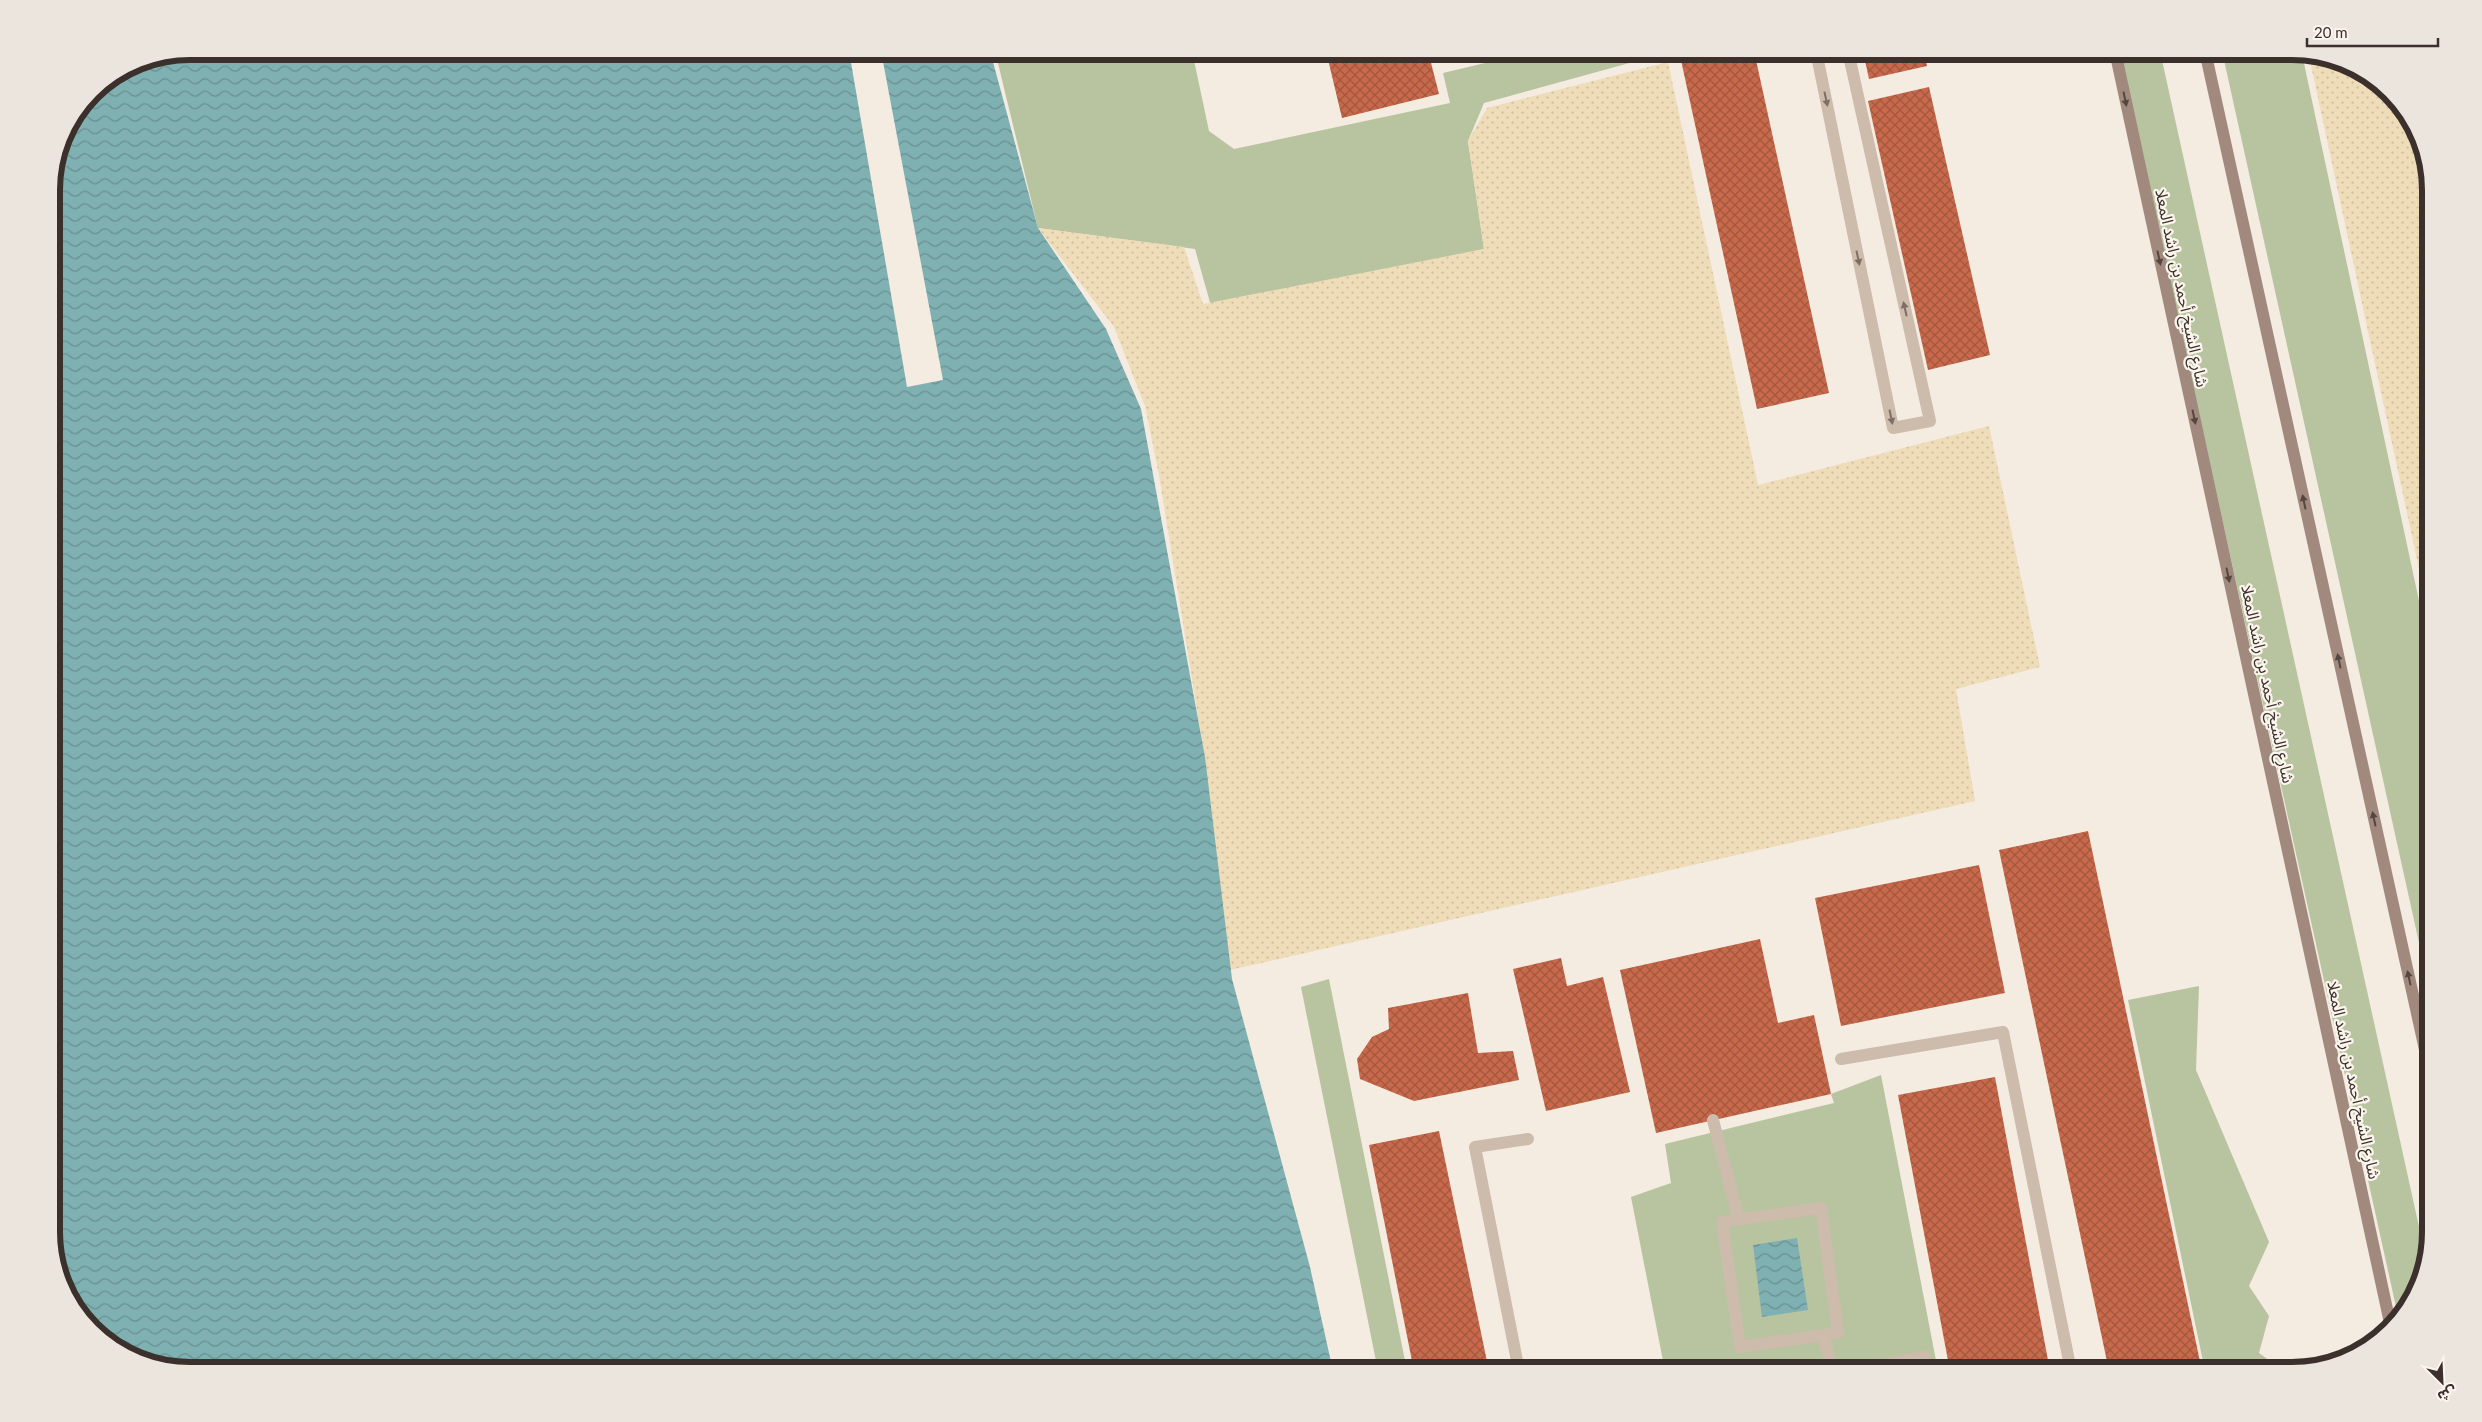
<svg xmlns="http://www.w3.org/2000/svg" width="2482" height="1422" font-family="Lato,'Noto Sans Arabic',sans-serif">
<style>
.green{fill:#b8c4a0}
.sand{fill:url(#sand-dots)}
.water{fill:url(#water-waves)}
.building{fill:url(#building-cross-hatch)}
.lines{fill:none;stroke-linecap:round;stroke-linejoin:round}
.lane{stroke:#cdbbac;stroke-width:12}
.street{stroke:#cdbbac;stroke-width:12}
.secondary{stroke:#a18a7d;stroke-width:12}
.oneway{fill:#7d6f65}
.oneway2{fill:#544640}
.labels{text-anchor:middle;stroke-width:4.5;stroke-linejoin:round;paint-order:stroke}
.street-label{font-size:16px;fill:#3b302b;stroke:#fbf5ee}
.rim{fill:none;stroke:#3b302b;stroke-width:6}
</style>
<defs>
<pattern id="sand-dots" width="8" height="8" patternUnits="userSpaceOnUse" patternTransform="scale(1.25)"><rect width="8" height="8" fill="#efdcb8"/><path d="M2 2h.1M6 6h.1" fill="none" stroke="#cebd9e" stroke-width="1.8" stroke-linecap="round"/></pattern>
<pattern id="water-waves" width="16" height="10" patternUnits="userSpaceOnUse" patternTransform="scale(1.25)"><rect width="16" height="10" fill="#7fb0b2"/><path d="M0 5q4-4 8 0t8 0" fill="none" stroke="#699091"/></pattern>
<pattern id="building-cross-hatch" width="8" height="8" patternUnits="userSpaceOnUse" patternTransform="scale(1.25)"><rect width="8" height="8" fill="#c8694b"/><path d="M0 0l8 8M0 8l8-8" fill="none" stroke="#a4573f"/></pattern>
</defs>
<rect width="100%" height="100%" fill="#f4ebe1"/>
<!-- green -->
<path class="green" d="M995 51H1192L1209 131 1234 149 1450 103 1443 73 1536 51H1673L1484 103 1468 141 1484 249 1211 306 1195 249 1038 228Z
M2119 51H2160L2425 1254 2412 1301 2398 1316Z
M2222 51H2292L2302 54 2431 657V997Z
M1329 979 1407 1371H1378L1301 987Z
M2199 986 2196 1070 2269 1242 2249 1286 2269 1316 2259 1353 2284 1371H2205L2128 1000Z
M1881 1075 1938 1371H1665L1631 1197 1671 1183 1665 1144 1834 1103 1831 1094Z"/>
<!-- sand -->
<path class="sand" d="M2309 56 2361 70 2412 120 2430 201 2431 625Z
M1668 62 1758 485 1989 426 2040 667 1956 689 1975 801 1230 970 1203 747 1159 475 1145 406 1114 327 1038 228 1184 247 1203 304 1484 249 1468 141 1487 108Z"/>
<!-- water -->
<path class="water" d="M190 51H849L907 387 943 380 881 51H990L1038 228 1106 329 1141 409 1205 757 1232 979 1310 1267 1333 1371H190L121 1352 70 1302 52 1241V181L62 137 92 92 137 62Z
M1797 1238 1808 1310 1762 1317 1753 1245Z"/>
<!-- building -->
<path class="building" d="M1326 51H1428L1439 94 1342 118Z
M1679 51H1754L1829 393 1757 409Z
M1863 51H1924L1927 66 1869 79Z
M1929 87 1990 355 1928 370 1868 101Z
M2088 831 2202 1371H2109L1999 850Z
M1979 865 2005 993 1841 1026 1815 898Z
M1760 939 1778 1023 1814 1015 1831 1094 1656 1133 1620 970Z
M1561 958 1567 986 1603 977 1630 1092 1546 1111 1513 969Z
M1468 993 1478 1053 1513 1051 1519 1080 1414 1101 1360 1079 1357 1059 1372 1037 1389 1029 1388 1008Z
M1995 1077 2050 1371H1950L1898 1095Z
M1439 1131 1489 1371H1414L1369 1145Z"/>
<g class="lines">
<!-- lane -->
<path class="lane" d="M1816 51 1893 428 1930 421 1848 51
M1841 1059 2003 1032 2071 1371
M1519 1371 1475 1147 1528 1139"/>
<!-- street -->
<path class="street" d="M1713 1120 1739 1220
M1821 1208 1838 1333 1740 1347 1722 1222Z
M1823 1335 1833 1371
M1852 1371 1925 1357"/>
<!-- secondary -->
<path class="secondary" d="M2115 51 2390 1323
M2205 51 2431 1077"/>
</g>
<!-- one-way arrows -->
<defs><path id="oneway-solid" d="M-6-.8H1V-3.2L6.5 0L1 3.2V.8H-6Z" transform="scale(1.25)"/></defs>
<g class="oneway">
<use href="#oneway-solid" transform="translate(1826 99) rotate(78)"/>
<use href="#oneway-solid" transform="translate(1858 258) rotate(78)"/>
<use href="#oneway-solid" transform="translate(1905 309) rotate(-103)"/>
<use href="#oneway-solid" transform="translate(1891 417) rotate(78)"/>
</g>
<g class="oneway2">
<use href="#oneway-solid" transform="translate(2125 99) rotate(78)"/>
<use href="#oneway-solid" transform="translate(2159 258) rotate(78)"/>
<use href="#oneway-solid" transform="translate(2194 417) rotate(78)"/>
<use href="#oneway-solid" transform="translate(2304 502) rotate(-102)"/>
<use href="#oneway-solid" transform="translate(2228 575) rotate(78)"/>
<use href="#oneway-solid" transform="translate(2339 661) rotate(-102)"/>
<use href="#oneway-solid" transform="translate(2374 819) rotate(-102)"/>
<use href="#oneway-solid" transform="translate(2409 978) rotate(-102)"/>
</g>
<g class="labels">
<!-- street labels -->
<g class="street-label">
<text transform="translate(2182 288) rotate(78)" y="6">شارع الشيخ أحمد بن راشد المعلا</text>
<text transform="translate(2268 684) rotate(78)" y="6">شارع الشيخ أحمد بن راشد المعلا</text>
<text transform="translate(2354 1080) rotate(78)" y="6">شارع الشيخ أحمد بن راشد المعلا</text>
</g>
</g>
<!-- crop -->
<path d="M0 0H2482V1422H0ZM190 60H2292A130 130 0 0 1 2422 190V1232A130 130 0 0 1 2292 1362H190A130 130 0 0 1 60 1232V190A130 130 0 0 1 190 60Z" fill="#ece5de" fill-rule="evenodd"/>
<path class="rim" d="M190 60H2292A130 130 0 0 1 2422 190V1232A130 130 0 0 1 2292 1362H190A130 130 0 0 1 60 1232V190A130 130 0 0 1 190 60Z"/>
<!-- north arrow -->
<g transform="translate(2442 1382) rotate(156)" stroke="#fbf5ee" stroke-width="4" paint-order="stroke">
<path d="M0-4L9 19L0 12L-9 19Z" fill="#3b302b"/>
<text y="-8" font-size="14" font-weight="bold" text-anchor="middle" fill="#3b302b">ش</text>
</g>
<!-- scale -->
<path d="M2307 38v8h131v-8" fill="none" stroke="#3b302b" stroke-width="2.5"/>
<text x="2314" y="38" font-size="15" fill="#3b302b" stroke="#fbf5ee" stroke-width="4" paint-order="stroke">20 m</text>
</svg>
